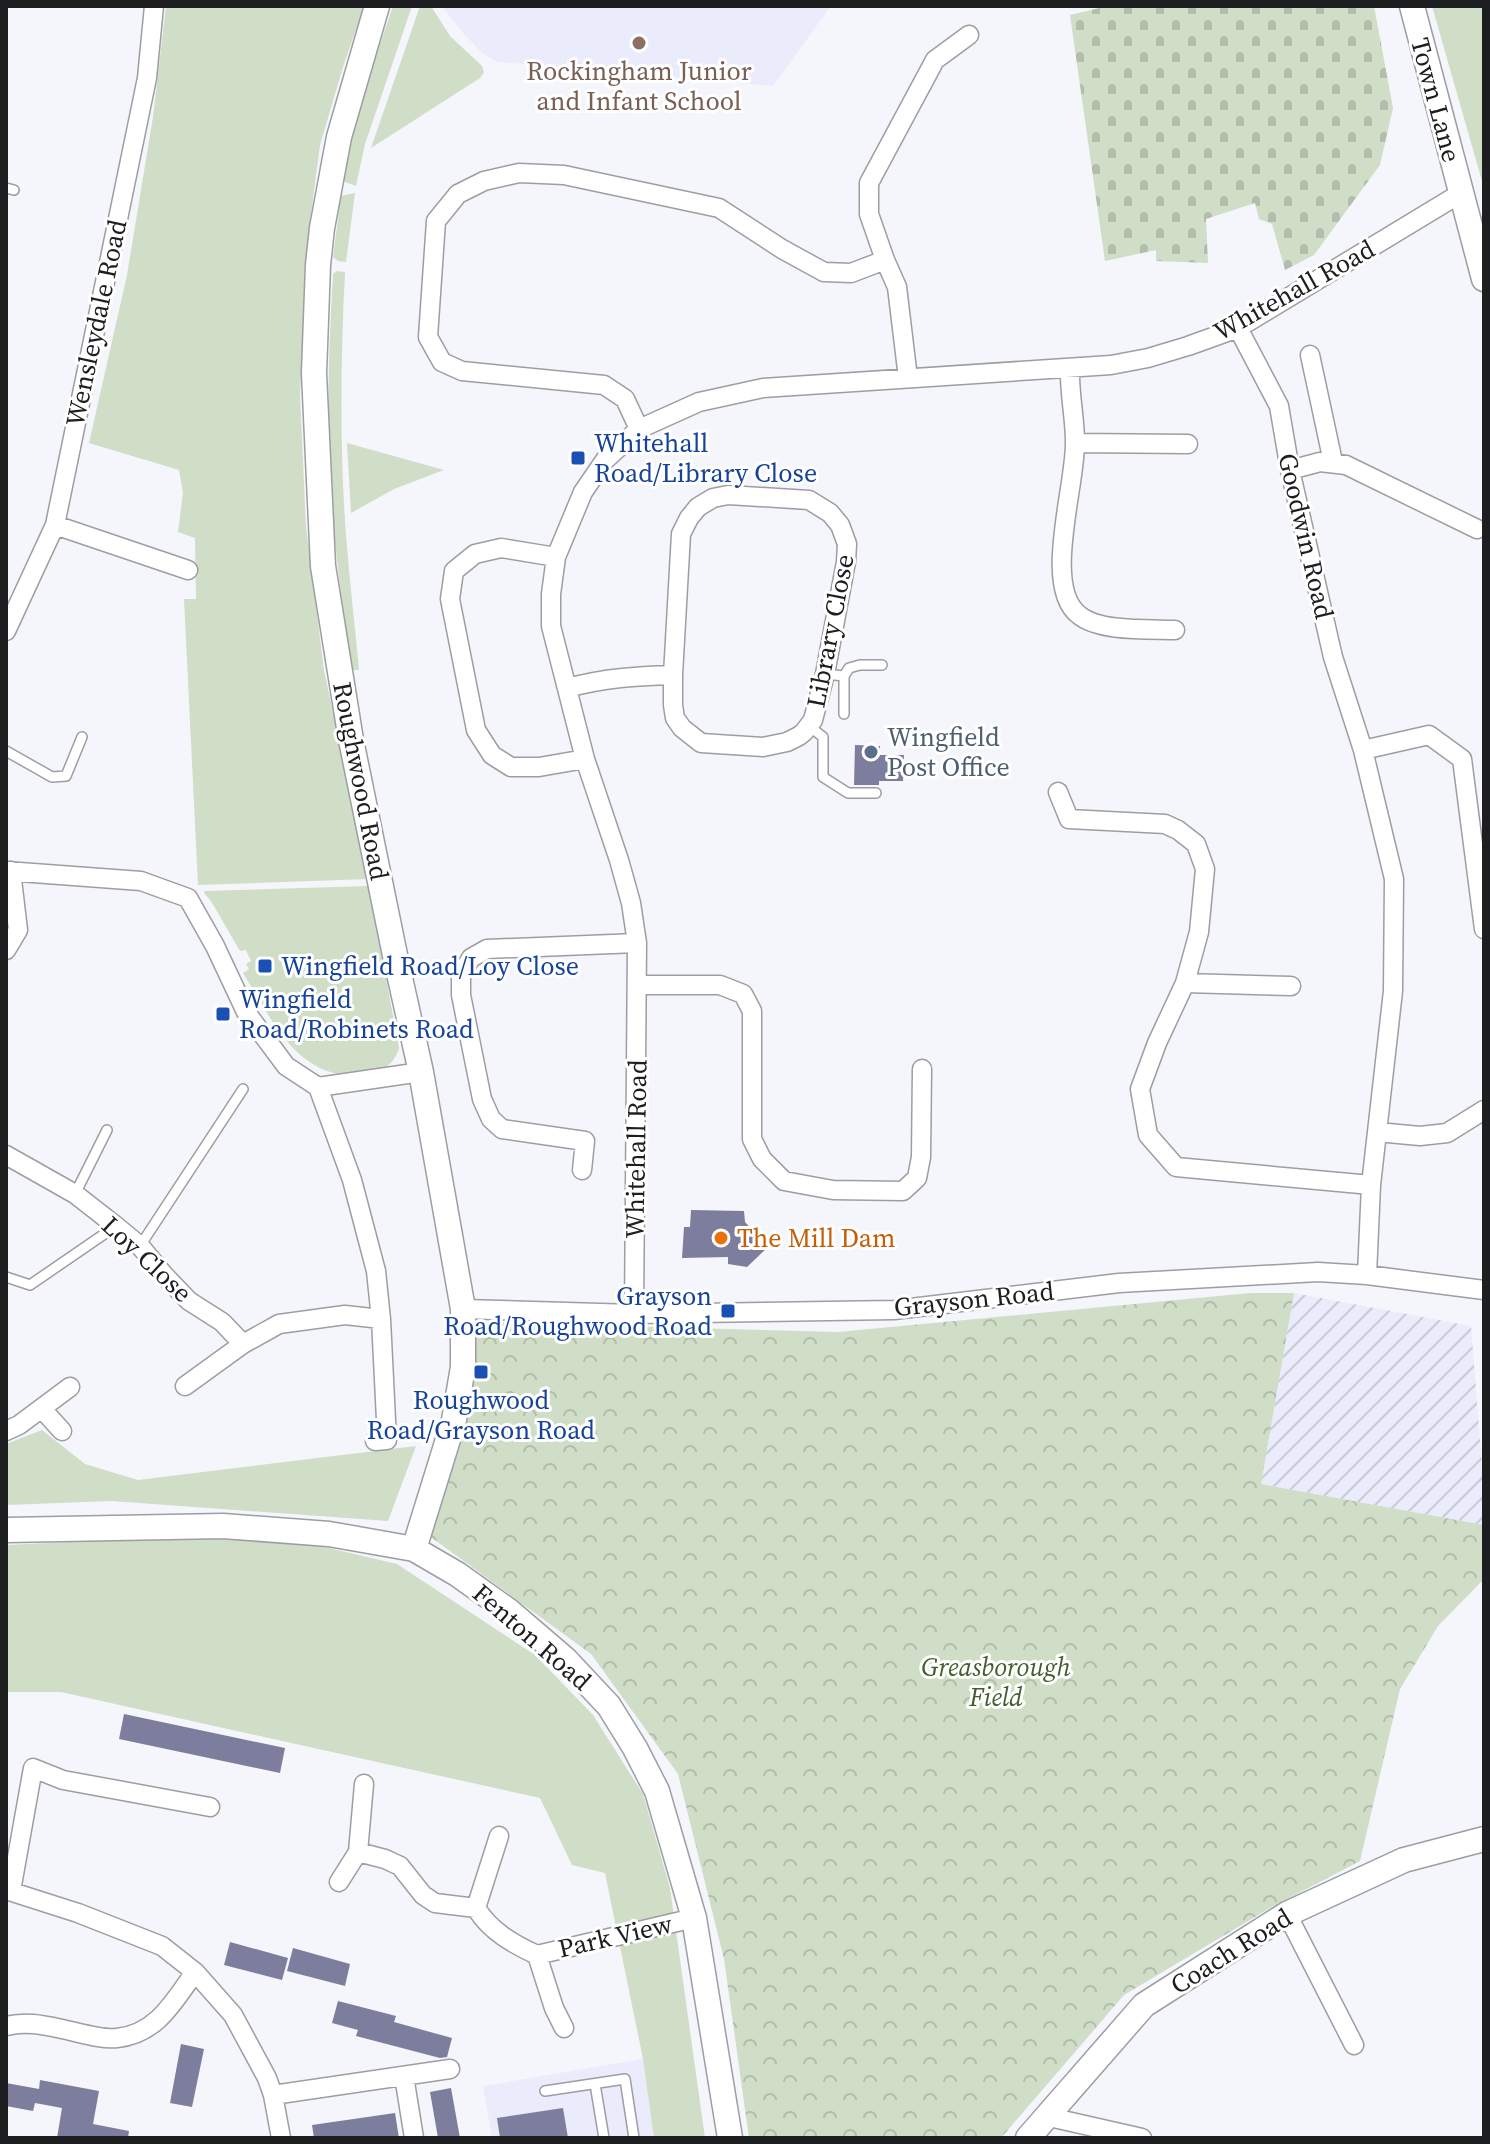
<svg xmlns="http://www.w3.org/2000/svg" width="1490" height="2144" font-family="'Source Serif 4',serif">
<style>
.built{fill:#ebecfb}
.industrial{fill:url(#industrial-furrows)}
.grass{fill:#d0ddc7}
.cemetery{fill:url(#cemetery-stones)}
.park{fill:url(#park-crowns)}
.building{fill:#7d7e9d}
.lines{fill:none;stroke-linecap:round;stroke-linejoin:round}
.service-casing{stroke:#9d9da4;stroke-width:12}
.minor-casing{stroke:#9d9da4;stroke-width:21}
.tertiary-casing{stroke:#9d9da4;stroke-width:27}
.service{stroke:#fff;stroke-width:9}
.minor{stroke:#fff;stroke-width:18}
.tertiary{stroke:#fff;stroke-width:24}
.education-dot{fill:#8d6e63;stroke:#fff;stroke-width:3}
.transit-dot{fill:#1a4fb4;stroke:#fff;stroke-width:3}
.service-dot{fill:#5c6f8a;stroke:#fff;stroke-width:3}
.food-dot{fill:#e8710a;stroke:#fff;stroke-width:3}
.labels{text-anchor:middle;stroke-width:6;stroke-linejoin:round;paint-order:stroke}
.education-label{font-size:26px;fill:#785e54;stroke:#fff}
.street-label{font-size:26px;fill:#1d1e20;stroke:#fff}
.transit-label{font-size:26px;fill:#164399;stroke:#fff;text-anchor:start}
.service-label{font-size:26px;fill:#4e5e75;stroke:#fff;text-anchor:start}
.food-label{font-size:26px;fill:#c56008;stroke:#fff;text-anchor:start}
.park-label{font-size:26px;font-style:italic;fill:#445d2e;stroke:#fff}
</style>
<defs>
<pattern id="industrial-furrows" width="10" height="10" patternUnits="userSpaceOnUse" patternTransform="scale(2)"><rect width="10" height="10" fill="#ebecfb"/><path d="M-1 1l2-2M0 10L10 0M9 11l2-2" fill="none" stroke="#c9cad7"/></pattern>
<pattern id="cemetery-stones" width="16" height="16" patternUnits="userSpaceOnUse" patternTransform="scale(2)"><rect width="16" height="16" fill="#d0ddc7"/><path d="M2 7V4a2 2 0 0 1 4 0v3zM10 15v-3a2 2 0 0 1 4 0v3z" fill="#b2bdab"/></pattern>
<pattern id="park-crowns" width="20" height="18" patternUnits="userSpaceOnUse" patternTransform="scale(2)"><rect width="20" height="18" fill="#d0ddc7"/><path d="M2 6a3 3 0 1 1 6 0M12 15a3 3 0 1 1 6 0" fill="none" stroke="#b2bdab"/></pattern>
</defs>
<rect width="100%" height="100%" fill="#f5f5fc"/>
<!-- built -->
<path class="built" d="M442 6H831L773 86 498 62 483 54 462 32Z
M643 2059 654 2138H492L483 2086Z"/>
<!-- industrial -->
<path class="industrial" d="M1294 1293 1471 1326 1484 1491V1525L1261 1484Z"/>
<!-- grass -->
<path class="grass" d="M166 6H364L343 67 320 145 308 236 300 394 306 527 324 670 368 879 198 885 184 599H196L195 538 178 532 183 493 179 470 89 443 127 275 153 117Z
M393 6H412L365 144 356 186 343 181 344 172 356 115Z
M420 6H431L450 36 482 66 484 72 480 78 371 148Z
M1432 6H1484V188Z
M355 193 346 262 338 261 333 257 341 196Z
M337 271 345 272C341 350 340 428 344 505 347 560 354 615 359 670H352C343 609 334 549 331 488 326 416 329 345 333 274Z
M347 443 444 470 394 489 351 513Z
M369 886 399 1048C395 1063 383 1072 368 1074 299 1085 273 1021 243 973L249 969 246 964 251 961 246 950 240 951 211 901 204 893 205 891Z
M42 1430 85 1464 138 1480 416 1446 388 1521 112 1501 6 1505V1444Z
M200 1536 299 1541 397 1564 535 1655 593 1715 643 1794 670 1888 705 2138H654L643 2059 605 1873 572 1865 540 1798 61 1692H6V1545Z"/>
<!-- cemetery -->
<path class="cemetery" d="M1108 6H1374L1393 108 1380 165 1314 255 1285 270 1272 224 1259 219 1255 203 1206 219 1208 263 1156 261V250L1105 261 1070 15Z"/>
<!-- park -->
<path class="park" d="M1250 1293H1294L1261 1484 1484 1525V1579L1438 1626 1400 1689 1360 1861 1270 1908 1124 1995 1001 2138H749L724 1959 678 1774 591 1654 428 1535 466 1403 477 1322 838 1332Z"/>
<!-- building -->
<path class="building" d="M855 745 880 746V755H904L903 781H879V785H854Z
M691 1210 744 1211 745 1222 768 1247 747 1267 728 1264V1257L682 1258 684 1227H690Z
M124 1714 285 1748 280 1773 119 1739Z
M230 1942 288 1958 282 1980 224 1965Z
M293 1948 350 1964 345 1986 287 1971Z
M338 2001 396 2016 394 2022 452 2038 447 2057 440 2058 356 2036 358 2030 332 2023Z
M181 2044 204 2049 192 2107 170 2103Z
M40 2080 99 2091 93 2124 129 2131 128 2138H57L62 2108 35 2103 33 2111 6 2106V2083L39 2089Z
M451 2088 460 2138H438L430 2092Z
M563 2108 568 2138H500L497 2118Z
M395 2113 399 2138H314L312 2125Z"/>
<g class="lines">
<!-- service casing -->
<g class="service-casing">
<path id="service" d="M6 188 14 190
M825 674 844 676 849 668 860 665H882
M844 714V676
M809 726 823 737V777L848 793H876
M6 751 52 777 66 776 82 737
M75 1194 107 1130
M140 1246 243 1089
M6 1277 30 1285 116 1226
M595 2084 604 2138
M545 2091 625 2079 634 2138"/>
</g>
<!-- minor casing -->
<g class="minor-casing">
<path id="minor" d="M1238 328 1279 406 1290 470 1333 657 1363 750 1394 879 1393 991 1371 1185 1367 1275
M1310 355 1333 462
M1070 368C1069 393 1075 417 1075 442 1076 485 1042 587 1079 615 1099 632 1149 629 1175 630
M908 378 897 287 885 260 869 214V183L935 60 969 35
M639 429 625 399 604 385 462 371 442 362 428 337 436 221 458 194 484 181 519 173 564 175 719 208 782 249 824 272 851 273 885 260
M1075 443 1188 444
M1290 470 1320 462 1346 465 1477 529
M55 525 188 570
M556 557 501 548 475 554 454 571 450 599 476 730 492 755 511 767H539L585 759
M6 631 55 525 147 78 154 6
M568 688C603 678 637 676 673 675V705L675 718 682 728 701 743 763 747 787 742 799 736 804 732 813 720 825 674 846 562 847 544 840 525 830 513 809 500 728 495 713 498 698 507 689 518 681 534 673 675
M1363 750 1429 735 1462 759 1484 929
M1058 792 1069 819 1165 824 1178 830 1196 844 1205 869 1199 932 1185 983 1157 1043 1140 1089 1148 1135 1176 1167 1371 1185
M6 871 141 881 188 898 215 946 246 1012 286 1066 318 1087 421 1072
M6 950 18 930 11 871
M1185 983 1291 986
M639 985H720L743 994 752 1011V1139L762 1159 784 1181 833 1190 903 1191 917 1178 921 1157 922 1069
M318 1087 352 1180 376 1271 381 1319 387 1440 375 1441
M1377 1132 1420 1136 1447 1133 1484 1110
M6 1155 75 1194 116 1226 140 1246 164 1275 189 1301 222 1322 243 1344
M582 1170 585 1141 502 1129 491 1119 482 1099 461 995V975L471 958 487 949 637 943
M463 1309 634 1314 894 1310 1119 1283 1318 1272 1367 1275 1484 1290
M634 1314 637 943 631 903 619 860 585 759 551 626V594L556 557 583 492 605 460 639 429 699 402 763 388 1111 365 1148 358 1188 346 1238 328 1461 193
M185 1386 243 1344 279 1324 345 1315 381 1319
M42 1409 62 1431
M6 1431 19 1425 70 1387
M499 1836 476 1908C490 1931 513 1944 537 1955L554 2008 564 2028
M358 1852 385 1859 400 1866 423 1895 435 1903 476 1908
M339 1882 358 1852 364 1784
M6 1890 78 1913 162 1946 195 1972 233 2015 267 2078 273 2095 281 2138
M11 1891 33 1768 63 1780 210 1807
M1287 1914 1354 2045
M537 1955 694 1918
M6 2026C25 2021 43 2025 62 2029 77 2032 102 2040 117 2038 157 2034 174 2001 195 1972
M404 2076 414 2138
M273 2095 450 2069
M1045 2116 1142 2138"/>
</g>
<!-- tertiary casing -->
<g class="tertiary-casing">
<path id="tertiary" d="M377 6 339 137 322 228 318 265 314 373 323 566 351 740 396 960 421 1072 463 1309V1367L454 1420 414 1549
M1412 6 1484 279
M6 1530 223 1526 329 1534 414 1549 457 1574 509 1611 565 1659 609 1706 635 1748 657 1791 694 1918 730 2138
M1028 2138 1144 2005 1287 1914 1404 1860 1484 1839"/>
</g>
<!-- service -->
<use href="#service" class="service"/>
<!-- minor -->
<use href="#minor" class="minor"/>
<!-- tertiary -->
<use href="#tertiary" class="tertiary"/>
</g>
<!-- markers -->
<circle class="education-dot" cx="639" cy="43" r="8"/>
<g class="transit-dot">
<rect x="570" y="450" width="16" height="16" rx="4"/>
<rect x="257" y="958" width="16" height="16" rx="4"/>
<rect x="215" y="1006" width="16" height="16" rx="4"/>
<rect x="720" y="1303" width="16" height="16" rx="4"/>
<rect x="473" y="1364" width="16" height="16" rx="4"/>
</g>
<circle class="service-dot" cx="871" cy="752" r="8"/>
<circle class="food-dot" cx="721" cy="1238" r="8"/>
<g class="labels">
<!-- education labels -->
<g class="education-label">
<text x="639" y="80">Rockingham Junior<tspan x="639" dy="30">and Infant School</tspan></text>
</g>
<!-- street labels -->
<g class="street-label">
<text transform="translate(1436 100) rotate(75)" y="9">Town Lane</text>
<text transform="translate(1294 290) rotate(-29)" y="9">Whitehall Road</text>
<text transform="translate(96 323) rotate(-78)" y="9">Wensleydale Road</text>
<text transform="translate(1306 536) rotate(77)" y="9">Goodwin Road</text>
<text transform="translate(830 631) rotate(-79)" y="9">Library Close</text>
<text transform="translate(361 781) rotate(79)" y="9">Roughwood Road</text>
<text transform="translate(636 1149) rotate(-89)" y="9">Whitehall Road</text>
<text transform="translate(147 1259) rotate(43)" y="9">Loy Close</text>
<text transform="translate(974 1299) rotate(-6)" y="9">Grayson Road</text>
<text transform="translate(532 1637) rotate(41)" y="9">Fenton Road</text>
<text transform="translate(615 1936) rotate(-13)" y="9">Park View</text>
<text transform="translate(1231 1951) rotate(-32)" y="9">Coach Road</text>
</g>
<!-- transit labels -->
<g class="transit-label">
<text x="594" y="452">Whitehall<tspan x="594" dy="30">Road/Library Close</tspan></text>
<text x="281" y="975">Wingfield Road/Loy Close</text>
<text x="239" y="1008">Wingfield<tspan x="239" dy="30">Road/Robinets Road</tspan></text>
<text x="712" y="1305" text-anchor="end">Grayson<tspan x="712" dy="30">Road/Roughwood Road</tspan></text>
<text x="481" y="1409" text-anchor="middle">Roughwood<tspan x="481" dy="30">Road/Grayson Road</tspan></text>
</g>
<!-- service labels -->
<g class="service-label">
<text x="887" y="746">Wingfield<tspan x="887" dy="30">Post Office</tspan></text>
</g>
<!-- food labels -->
<g class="food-label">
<text x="737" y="1247">The Mill Dam</text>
</g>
<!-- park labels -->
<g class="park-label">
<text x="996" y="1676">Greasborough<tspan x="996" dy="30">Field</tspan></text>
</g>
</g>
<!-- border -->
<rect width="1490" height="2144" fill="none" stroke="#1d1e20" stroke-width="16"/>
</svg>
